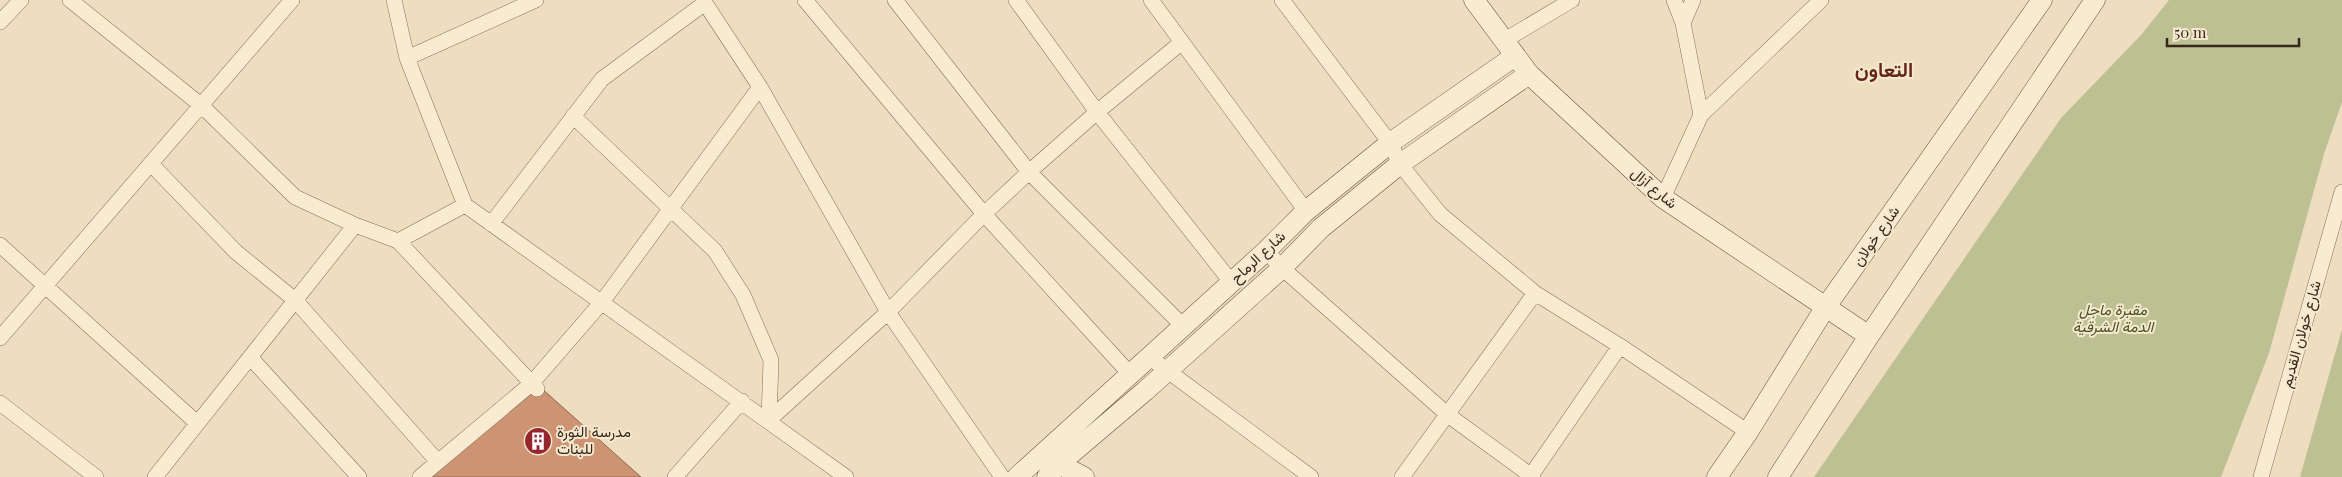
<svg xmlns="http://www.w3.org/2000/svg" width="2342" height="477" font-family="'Playfair Display',Vazirmatn,serif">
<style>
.cemetery{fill:#bdc092}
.building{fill:#cd9474;stroke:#906851}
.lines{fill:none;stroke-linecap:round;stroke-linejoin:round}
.street-casing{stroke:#876e57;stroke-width:16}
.secondary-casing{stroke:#684f3a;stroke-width:21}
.street{stroke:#f9ebd2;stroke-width:15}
.secondary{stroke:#f9ebd2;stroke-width:20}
.labels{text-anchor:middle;stroke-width:4;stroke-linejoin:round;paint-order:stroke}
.street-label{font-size:15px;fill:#36271c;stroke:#f5e8ce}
.park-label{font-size:15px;font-style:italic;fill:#495322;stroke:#f5e8ce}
.poi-label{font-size:15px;fill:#36271c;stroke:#f5e8ce;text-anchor:start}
.district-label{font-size:20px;font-weight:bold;fill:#63261b;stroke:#f5e8ce}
</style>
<rect width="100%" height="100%" fill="#eeddbf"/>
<!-- cemetery -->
<path class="cemetery" d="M2169 0H2342V102L2324 154 2269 353 2221 477H1814L2061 118 2141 35Z
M2342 329V477H2300Z"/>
<!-- building -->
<path class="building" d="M540 387 641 477H427Z"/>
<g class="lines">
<!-- street casing -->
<g class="street-casing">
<path id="street" d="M70 0 202 106 295 197 355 225 398 241 465 205
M394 0 407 58 465 205 846 477
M703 0 760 87 888 312 1002 477
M805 0 984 214 1130 374
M895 0 1029 172 1183 326
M1016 0 1097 112 1232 283
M1151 0 1306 211
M1282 0 1390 143 1400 164 1440 214 1535 293 1620 346 1748 432
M0 22 21 0
M1683 23 1693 0
M1505 40 1572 0
M407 58 536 0
M1701 115 1821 0
M573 116 715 251 743 295 771 360 769 420
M151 164 236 252 295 300 438 462
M1663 198 1701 115 1683 23 1674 0
M491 224 602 79 705 3
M398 241 537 389
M0 245 197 423
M1266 251 1282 268 1448 415 1533 477
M0 338 292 0
M250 357 359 477
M1149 357 1311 477
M0 403 96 477
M769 420 888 312 984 214 1029 172 1097 112 1182 42
M155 477 355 225
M420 477 531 384 602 302 760 87
M675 477 742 401
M1402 477 1535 293
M1530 477 1620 346
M2261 477 2342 192"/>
</g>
<!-- secondary casing -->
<g class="secondary-casing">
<path id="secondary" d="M1474 0 1529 74 1663 198 1869 336
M1059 464 1084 477
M1017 477 1266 251 1306 211 1390 143 1515 56
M1047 477 1059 464 1145 391 1282 268 1321 228 1400 164 1529 74
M1717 477 1748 432 1825 308 2042 0
M1778 477 1869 336 2095 0"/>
</g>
<!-- street -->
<use href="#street" class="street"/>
<!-- secondary -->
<use href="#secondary" class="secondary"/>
</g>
<!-- icons -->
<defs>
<g id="building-disc" transform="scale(1.4375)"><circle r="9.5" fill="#96262d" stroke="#f5e8ce"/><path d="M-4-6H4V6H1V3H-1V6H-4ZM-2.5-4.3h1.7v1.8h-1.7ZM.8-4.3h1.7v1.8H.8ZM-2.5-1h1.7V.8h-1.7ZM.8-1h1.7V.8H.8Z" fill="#fff"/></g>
</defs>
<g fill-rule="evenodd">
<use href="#building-disc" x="538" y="441"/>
</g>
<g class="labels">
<!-- street labels -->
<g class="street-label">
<text transform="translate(1654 188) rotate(40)" y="5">شارع آزال</text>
<text transform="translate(1876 236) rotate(-55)" y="5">شارع خولان</text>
<text transform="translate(1258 257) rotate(-43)" y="5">شارع الرماح</text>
<text transform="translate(2301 334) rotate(-74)" y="5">شارع خولان القديم</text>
</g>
<!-- park labels -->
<g class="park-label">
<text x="2113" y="315">مقبرة ماجل<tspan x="2113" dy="17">الدمة الشرقية</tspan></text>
</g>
<!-- poi labels -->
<g class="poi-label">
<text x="557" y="437">مدرسة الثورة<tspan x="557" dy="17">للبنات</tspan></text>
</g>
<!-- district labels -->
<g class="district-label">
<text x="1884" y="77">التعاون</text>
</g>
</g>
<!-- scale -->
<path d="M2167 38v8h132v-8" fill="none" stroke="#36271c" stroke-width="2.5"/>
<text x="2174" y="38" font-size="15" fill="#36271c" stroke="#f5e8ce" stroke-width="4" paint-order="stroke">50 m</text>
</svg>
